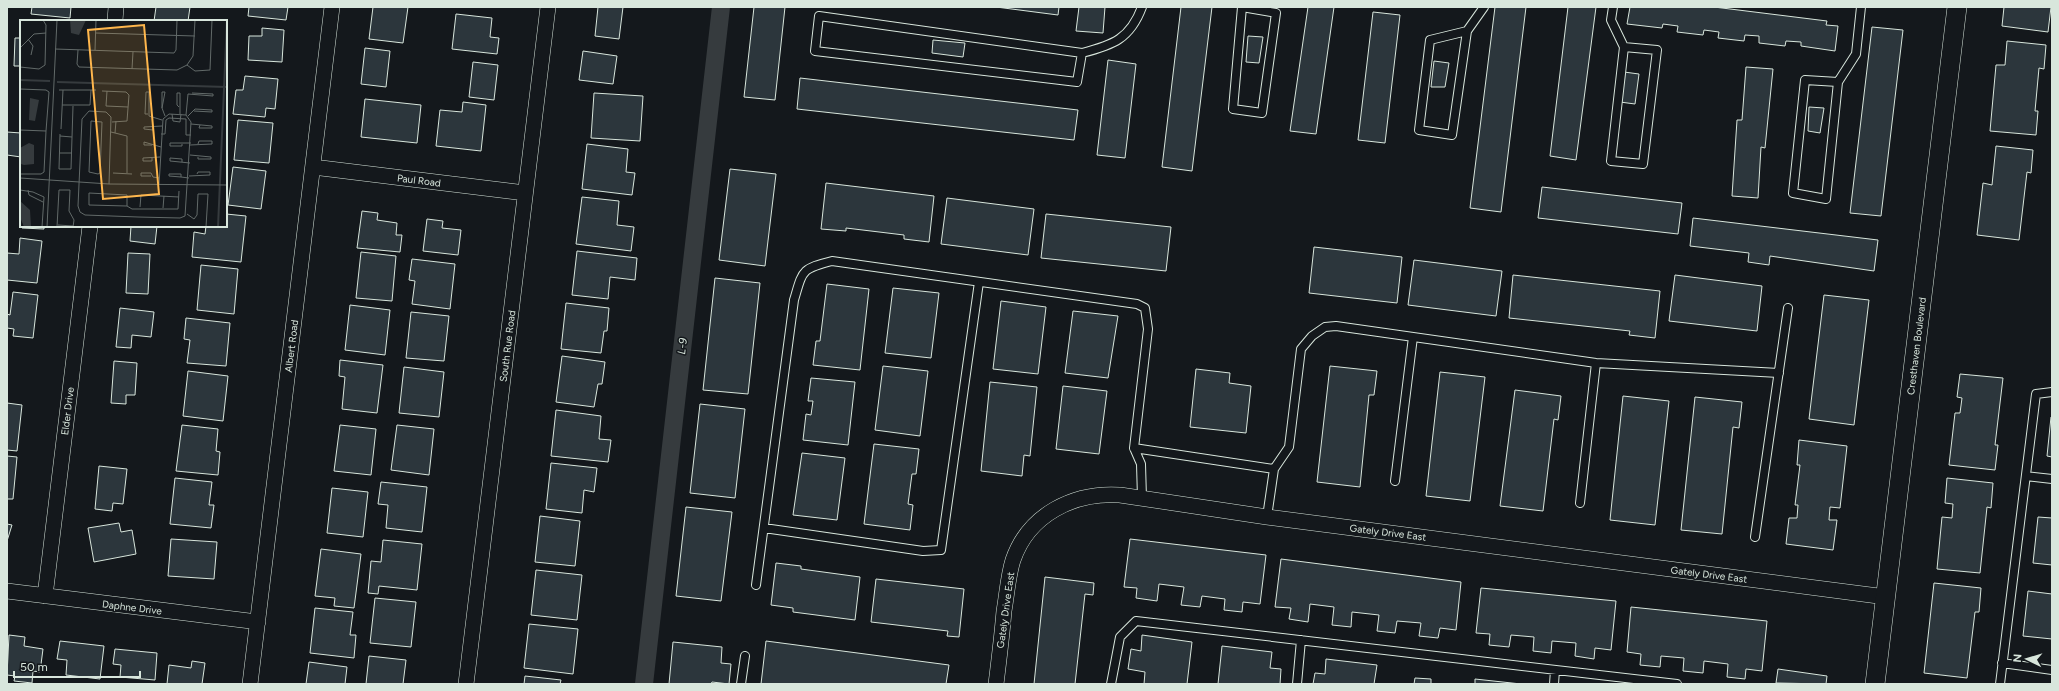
<svg xmlns="http://www.w3.org/2000/svg" width="2059" height="691" font-family="Figtree,sans-serif">
<style>
.lines{fill:none;stroke-linecap:round;stroke-linejoin:round}
.canal{stroke:#363b3e;stroke-width:18}
.building{fill:#2c363c;stroke:#d8e6dc}
.service-casing{stroke:#d8e6dc;stroke-width:10}
.minor-casing{stroke:#d8e6dc;stroke-width:16}
.tertiary-casing{stroke:#d8e6dc;stroke-width:20}
.service{stroke:#14181c;stroke-width:8}
.minor{stroke:#14181c;stroke-width:15}
.tertiary{stroke:#14181c;stroke-width:19}
.labels{text-anchor:middle;stroke-width:3;stroke-linejoin:round;paint-order:stroke}
.street-label{font-size:10px;fill:#d8e6dc;stroke:#14181c}
.water-label{font-size:11px;font-style:italic;fill:#d8e6dc;stroke:#14181c}
.inset-river{fill:none;stroke:#363b3e;stroke-width:2}
.inset-road{fill:none;stroke:#626a69;stroke-width:1}
.view{fill:#ffb74d;fill-opacity:0.15;stroke:#ffb74d;stroke-width:2}
.inset-edge{fill:none;stroke:#d8e6dc;stroke-width:2}
</style>
<rect width="100%" height="100%" fill="#14181c"/>
<g class="lines">
<!-- canal -->
<path class="canal" d="M644 684 721 7"/>
</g>
<!-- building -->
<path class="building" d="M32 7H71L70 18 31 14Z
M156 7H190L188 21H154Z
M249 7H288L286 20 248 16Z
M373 7H408L403 43 369 39Z
M598 7H623L619 39 595 36Z
M754 7H785L775 100 744 97Z
M996 7H1059L1058 15Z
M1079 7H1105L1103 33 1076 31Z
M1181 7H1212L1192 171 1162 167Z
M1308 7H1334L1316 134 1290 131Z
M1495 7H1526L1501 212 1470 208Z
M1568 7H1596L1576 160 1550 156Z
M1630 7H1714L1827 21 1826 25 1838 26 1835 51 1801 46V42L1786 41 1785 46 1759 43V36L1745 35 1744 41 1718 38 1719 32 1704 30 1703 35 1677 32 1678 26 1663 24 1662 28 1627 24Z
M2004 7H2051L2048 32 2002 26Z
M1373 12 1400 15 1385 143 1358 140Z
M456 14 492 18 490 37 499 38 497 54 452 49Z
M1872 27 1903 30 1881 216 1850 213Z
M262 28 284 30 282 62 248 60 249 36H262Z
M1248 36 1263 37 1259 63 1246 62Z
M15 38H21V66H14Z
M933 40 965 43 963 57 932 53Z
M2007 41 2046 45 2044 69 2039 68 2035 111H2038L2036 135 1990 131 1996 65H2005Z
M365 48 390 51 386 87 361 84Z
M583 51 617 56 613 84 579 80Z
M1108 60 1136 64 1125 158 1097 155Z
M1434 61 1449 63 1445 87H1431Z
M473 62 498 65 494 100 469 97Z
M1746 67 1773 69 1765 148 1761 147 1758 198 1732 196 1737 120H1742Z
M1624 72 1639 74 1635 104 1620 102Z
M245 76 278 79 275 109 266 108 265 117 233 114 236 90H243Z
M800 78 1078 110 1074 140 797 109Z
M594 93 643 96 640 141 591 138Z
M365 99 421 105 417 143 361 137Z
M463 102 486 105 481 151 436 146 440 110 462 112Z
M1809 107 1824 108 1820 133 1808 131Z
M238 120 273 123 269 163 234 160Z
M7 132 21 133V157L7 155Z
M587 144 628 149 626 172 635 173 632 195 582 189Z
M1996 146 2033 150 2031 173 2027 172 2019 240 1977 235 1983 183 1992 185Z
M233 167 266 171 261 209 228 205Z
M730 169 776 174 765 266 719 260Z
M826 183 934 196 929 242 904 239V235L846 228V231L821 229Z
M1542 187 1682 203 1678 234 1538 218Z
M582 197 619 201 617 225 634 227 631 251 576 244Z
M947 198 1034 209 1028 255 941 244Z
M362 211 378 213 377 220 397 223 396 235H402L400 252 357 248Z
M226 214 246 216 241 262 192 257 194 232 205 234 206 226H226Z
M1046 214 1171 227 1166 271 1041 258Z
M1693 218 1878 240 1874 271 1770 256 1769 265 1748 262 1749 253 1690 246Z
M427 219 443 221 442 228 461 230 458 255 423 251Z
M22 226H44V229L22 228Z
M131 226H157L155 244 130 241Z
M20 238 42 241 37 283 7 280V253L19 254Z
M1314 247 1402 257 1397 303 1309 293Z
M577 251 637 258 635 280 610 277 608 299 572 295Z
M361 252 396 256 392 301 356 298Z
M128 253 150 254 148 294 126 293Z
M412 259 455 264 450 309 412 304 415 281 409 280Z
M1414 260 1502 271 1496 316 1408 305Z
M201 265 238 269 234 314 197 310Z
M1513 275 1660 291 1655 338 1629 335 1630 331 1509 318Z
M1675 275 1762 286 1757 331 1669 321Z
M715 278 760 283 748 394 703 390Z
M827 284 869 289 860 370 813 365 816 341H820Z
M893 288 939 293 931 358 885 353Z
M13 292 38 295 33 338 13 336 14 329 7 328V314L10 315Z
M1824 295 1869 300 1854 425 1809 419Z
M1001 301 1046 307 1038 374 993 369Z
M566 303 609 308 607 331H604L601 353 561 349Z
M350 305 390 310 385 355 345 350Z
M120 308 154 312 151 337 132 335 131 348 116 347Z
M1073 311 1118 316 1108 378 1065 373Z
M411 312 449 316 444 361 406 358Z
M186 318 230 323 226 366 187 363 190 340 184 339Z
M562 356 605 362 602 384H598L594 407 556 402Z
M340 360 383 365 377 413 342 409 345 377 339 376Z
M114 361 137 363 135 395H126V404L111 403Z
M883 366 928 371 920 436 875 430Z
M1330 366 1377 371 1374 395H1369L1360 487 1317 482Z
M404 367 444 372 439 417 399 413Z
M1196 369 1230 373 1229 383 1251 386 1246 433 1190 427Z
M188 371 228 376 223 421 183 416Z
M1440 372 1485 377 1470 501 1426 496Z
M1960 374 2003 378 1995 445H1998L1995 470 1949 465 1955 413H1960L1962 398 1957 397Z
M811 378 855 382 848 445 803 440 806 414 811 415 813 401H808Z
M990 382 1037 387 1030 456 1024 455 1022 476 981 471Z
M1063 386 1107 391 1099 454 1056 449Z
M1515 390 1561 396 1558 420 1554 419 1543 511 1500 506Z
M1623 396 1669 401 1655 525 1610 520Z
M1695 397 1742 402 1739 428 1733 427 1722 534 1681 530Z
M7 403 22 405 17 451 7 450Z
M700 404 745 409 735 498 690 493Z
M556 410 601 416 599 439 611 440 608 462 551 456Z
M2051 417H2052V457L2047 456Z
M182 425 218 429 216 451 220 452 218 475 176 471Z
M340 425 376 429 371 475 334 471Z
M397 425 434 429 429 475 391 470Z
M1799 440 1847 446 1840 508 1830 507 1829 520H1837L1833 550 1786 544 1789 518H1797L1798 505H1795L1800 465H1797Z
M874 444 919 449 916 474H912L908 504 913 505 910 530 864 524Z
M802 453 845 458 837 520 793 515Z
M7 456 17 457 13 499H7Z
M551 463 597 468 594 492 584 490 582 513 546 509Z
M99 466 127 469 123 504 113 503 112 511 95 509Z
M175 478 212 482 209 505H214L211 528 170 524Z
M1947 478 1993 483 1991 508 1987 507 1980 573 1937 569 1942 517 1952 518 1953 504 1945 503Z
M381 482 427 487 422 532 386 528 388 505 378 504Z
M332 488 368 492 363 537 327 533Z
M686 507 732 512 721 601 676 596Z
M540 516 580 521 575 566 535 562Z
M2038 517 2052 518V565L2033 563Z
M119 523 121 532 132 530 136 554 94 562 88 528Z
M7 524 12 525 7 541Z
M171 539 217 542 214 579 168 576Z
M1130 539 1266 555 1260 604 1243 602 1242 612 1224 610 1225 599 1202 596 1200 607 1181 605 1184 587 1159 584 1157 601 1136 598 1137 588 1124 587Z
M383 540 422 544 417 590 379 586 378 594 368 593 371 561 381 562Z
M321 549 361 554 354 608 334 606 335 598 315 596Z
M1281 559 1461 582 1456 630 1440 628 1438 638 1419 636 1421 623 1397 621 1395 633 1377 631 1379 615 1352 612 1351 627 1332 625 1334 607 1310 604 1308 622 1289 619 1291 608 1275 607Z
M776 563 801 566V569L860 577 855 620 793 612V608L771 605Z
M536 570 582 575 577 620 531 615Z
M1045 577 1094 583 1093 595 1085 594 1075 684H1034Z
M876 579 964 589 959 637 947 636 948 631 871 622Z
M1934 583 1981 588 1979 612H1975L1967 678 1924 673Z
M1481 588 1616 601 1611 650 1595 648 1594 659 1575 656 1576 643 1552 641 1551 653 1533 651 1534 637 1511 635 1509 647 1489 645 1490 634 1476 633Z
M2028 591 2052 594V639L2023 636Z
M375 598 416 602 411 647 370 643Z
M1631 607 1767 621 1762 671 1746 669 1745 679 1727 677 1728 664 1704 661 1703 673 1683 671 1684 658 1661 656 1660 667 1640 665 1641 654 1627 652Z
M315 608 353 612 350 635H356L354 658 310 653Z
M529 624 578 629 573 674 524 668Z
M9 635 25 637 24 646 43 649 40 672 33 671 32 683 14 681 15 676 7 675Z
M1142 635 1192 642 1187 684H1144L1145 672 1128 669 1131 649 1141 651Z
M60 641 104 646 100 679 66 675 67 660 57 659Z
M766 641 949 665 946 684H761Z
M673 642 722 647 721 663 731 664 729 684 712 682 711 684H669Z
M1222 646 1272 652 1270 668 1281 669 1280 684H1218Z
M115 649 157 653 155 680 120 677 121 665 113 664Z
M369 656 406 660 403 684H366Z
M1326 659 1377 665 1374 684H1313L1315 673 1325 674Z
M192 661 205 663 202 684H167L169 665 191 668Z
M309 662 347 667 345 684H306Z
M1778 669 1827 676 1826 684 1776 683Z
M525 676 561 680 560 684H524Z
M1415 678 1431 679V684H1414Z
M1475 679 1521 684H1475Z"/>
<g class="lines">
<!-- service casing -->
<g class="service-casing">
<path id="service" d="M1242 7 1233 109 1262 113 1276 13 1242 7
M1613 7 1611 20 1624 47 1611 161 1643 164 1657 50 1624 47
M1467 31 1430 40 1419 130 1452 135 1467 31 1484 7
M1082 53 1077 82 815 51 819 16 1082 53C1113 45 1130 39 1142 7
M1838 82 1805 80 1793 193 1826 199 1838 82 1856 54 1861 7
M1134 448 1274 469
M2026 476 2052 479
M1395 481 1413 337
M1580 503 1596 363
M1267 517 1274 469 1289 447 1301 349 1312 336 1325 327 1336 326 1596 363 1779 373
M764 528 923 551 941 550 979 282
M1755 537 1788 308
M756 585 794 300C803 270 801 269 832 261L1137 304 1145 308 1148 329 1134 448 1141 464 1142 498
M2002 663 2052 670
M741 684 745 656
M1111 684 1120 637 1136 621 1677 684
M1297 684 1301 640
M1554 684 1555 670
M2000 684 2036 394 2052 392"/>
</g>
<!-- minor casing -->
<g class="minor-casing">
<path id="minor" d="M115 21 116 7
M313 167 525 193
M7 591 258 622
M45 596 90 226
M250 684 332 7
M466 684 548 7
M996 684C999 660 1002 635 1004 611 1007 594 1008 576 1013 560 1029 514 1074 492 1120 495L1267 517 1886 597"/>
</g>
<!-- tertiary casing -->
<g class="tertiary-casing">
<path id="tertiary" d="M1875 684 1957 7"/>
</g>
<!-- service -->
<use href="#service" class="service"/>
<!-- minor -->
<use href="#minor" class="minor"/>
<!-- tertiary -->
<use href="#tertiary" class="tertiary"/>
</g>
<g class="labels">
<!-- street labels -->
<g class="street-label">
<text transform="translate(419 180) rotate(7)" y="4">Paul Road</text>
<text transform="translate(291 346) rotate(-83)" y="4">Albert Road</text>
<text transform="translate(507 346) rotate(-83)" y="4">South Rue Road</text>
<text transform="translate(1916 346) rotate(-83)" y="4">Cresthaven Boulevard</text>
<text transform="translate(67 411) rotate(-83)" y="4">Elder Drive</text>
<text transform="translate(1388 532) rotate(7)" y="4">Gately Drive East</text>
<text transform="translate(1709 574) rotate(7)" y="4">Gately Drive East</text>
<text transform="translate(132 607) rotate(7)" y="4">Daphne Drive</text>
<text transform="translate(1005 610) rotate(-82)" y="4">Gately Drive East</text>
</g>
<!-- water labels -->
<g class="water-label">
<text transform="translate(682 346) rotate(-84)" y="4">L-9</text>
</g>
</g>
<!-- overview -->
<g transform="translate(20 20)">
<rect width="207" height="207" fill="#14181c"/>
<path d="M50 0H66L59 15 51 13ZM10 78 19 80 15 101 9 100ZM9 123 14 125V144L4 145 1 144 0 128ZM0 181 10 190 11 207H4L0 197Z" fill="#363b3e"/>
<path class="inset-river" d="M0 60 30 61M37 62 207 67M198 207 207 0"/>
<path class="inset-road" d="M76 13 175 16M8 19 13 26 11 35M0 28 14 14 26 13M35 29 154 33 156 30 157 0M58 30 57 44 59 47 157 50 167 45 173 36 175 0M75 30 76 0M167 45 175 51 190 50 192 0M0 47 19 49 25 45 26 5 23 0M112 49 113 32M0 69 26 70 29 72 26 111 0 110M39 70H76M82 71 106 72 109 75 107 101 92 102M87 71 86 86 108 87M42 85H70L71 70M159 87 157 85V73H160V94M142 88V72H145L142 88 145 96M128 94H125L126 72H129V96L142 100M152 94 153 101 160 102 161 94M166 95 168 74 193 76V74L172 73M168 96 175 89 192 90V92L174 91M71 101 82 102 80 153 78 154 69 152ZM171 104 192 106V108H179L180 105M133 107V110L124 109V107L142 106M41 109 43 70M91 112 107 116V153M95 113 96 101M40 114 39 149H51L53 86M141 114H145L146 100 149 98 166 99V115H171M40 116 52 117M162 124V126H150V123H171M132 125H124V122L141 127M170 125 192 124V121H179L178 124M39 133H52M170 135 191 137V139H178V137M132 138V141H123V138L140 137M162 142V139L150 138V141L170 143M93 153 112 154M0 154H21L24 152 26 111M131 156H121V153H131L133 157 139 158M169 156 190 155V152H178L177 154M161 157 149 156V154H161V157L169 158M0 158 89 164 207 165M89 164 91 97 86 92 69 91 62 99 58 186 60 192 65 195 118 197 160 198 165 196M139 165 143 99 149 94 166 95 171 102 165 196M0 170 13 172 24 177 22 207M8 170 9 175 23 182M107 186V175L69 173V185L107 186 112 189H158L159 171M120 187 121 175 159 177M143 188 144 176M167 194 174 199 177 195 178 174H188L186 207M38 205 53 206M27 207 37 0M37 207 39 170H50L49 191 54 200 53 207M69 207H109"/>
<path class="view" d="M124 5 139 174 83 179 68 10Z"/>
<rect width="207" height="207" class="inset-edge"/>
</g>
<!-- border -->
<rect width="2059" height="691" fill="none" stroke="#d8e6dc" stroke-width="16"/>
<!-- north arrow -->
<g transform="translate(2027 659) rotate(275)" stroke="#14181c" stroke-width="3" paint-order="stroke">
<path d="M0-3L7 15L0 10L-7 15Z" fill="#d8e6dc"/>
<text y="-6" font-size="11" font-weight="bold" text-anchor="middle" fill="#d8e6dc">N</text>
</g>
<!-- scale -->
<path d="M14 671v6h126v-6" fill="none" stroke="#d8e6dc" stroke-width="2"/>
<text x="20" y="671" font-size="12" fill="#d8e6dc" stroke="#14181c" stroke-width="3" paint-order="stroke">50 m</text>
</svg>
